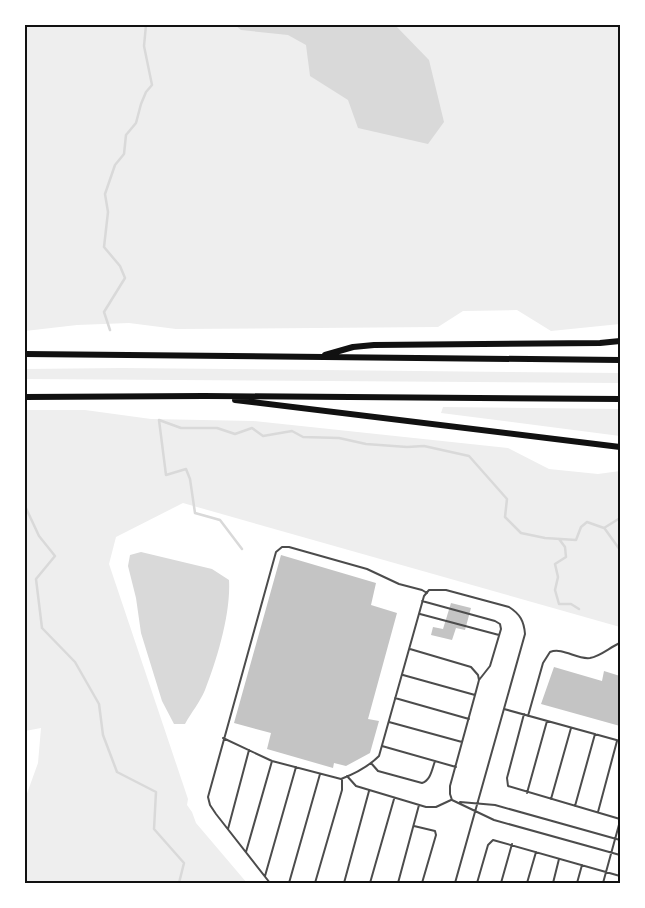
<svg xmlns="http://www.w3.org/2000/svg" width="645" height="908" font-family="'PT Sans',sans-serif">
<style>
.green{fill:#eee}
.water{fill:#d9d9d9}
.lines{fill:none;stroke-linecap:round;stroke-linejoin:round}
.stream{stroke:#d9d9d9;stroke-width:2.5}
.building{fill:#c4c4c4}
.service{stroke:#4c4c4c;stroke-width:2}
.motorway{stroke:#111;stroke-width:6}
.neatline{fill:none;stroke:#111;stroke-width:2}
</style>
<rect width="100%" height="100%" fill="#fff"/>
<!-- green -->
<path class="green" d="M25 25H620V324L551 331 517 310 463 311 438 327 176 329 129 323 77 325 25 331Z
M122 368 620 373V383L25 379V369Z
M443 407 620 409V436L441 413Z
M25 410H85L151 419 253 421 508 448 549 469 598 474 620 471V627L183 503 116 537 109 564 188 799 187 805 192 812 196 823 247 883H25V799L38 763 41 728 25 731Z"/>
<!-- water -->
<path class="water" d="M235 25H395L429 60 444 122 428 144 358 128 348 100 310 76 306 45 288 35 241 30Z
M141 552 212 569 229 580C231 613 217 660 205 690 200 702 191 713 185 724H174L162 701 141 633 136 598 128 566 130 555Z"/>
<g class="lines">
<!-- stream -->
<path class="stream" d="M110 330 104 312 125 278 120 266 104 247 108 212 105 194 115 165 124 154 126 135 136 123 141 104 146 92 152 85 144 46 146 25
M25 506 39 536 55 556 36 579 42 628 75 662 99 704 103 735 117 772 156 792 154 829 184 863 179 883
M605 529 620 550
M559 539 565 547 566 557 555 564 558 577 555 590 559 604H571L579 609
M242 549 220 520 195 513 190 479 186 469 166 475 159 420 181 428H217L235 434 252 428 263 436 292 431 303 437 339 438 366 444 407 447 424 446 469 456 507 499 505 517 521 533 545 538 576 540 581 527 587 522 604 528 620 518"/>
</g>
<!-- building -->
<path class="building" d="M281 555 376 583 371 605 397 613 368 719 379 721 370 753 346 766 334 763 333 768 267 749 271 733 234 723Z
M451 603 471 608 465 630 456 628 452 640 431 635 433 627 443 629Z
M554 667 602 681 604 671 620 676V726L541 704Z"/>
<g class="lines">
<!-- service -->
<path class="service" d="M422 601 495 621 500 624 501 629 490 666 479 680 475 695 450 786V794L452 800 494 820 620 855
M420 614 499 635
M410 649 471 667 478 675 479 680
M403 675 475 695
M395 698 469 719
M504 709 620 741
M524 714 507 778 508 786 620 819
M528 716 543 663 550 652C563 647 577 660 590 658 601 656 610 647 620 643
M389 722 462 742
M223 738 272 761 341 779C354 774 369 766 379 756L424 596 429 590H446L509 607C520 614 524 621 525 634L455 883
M382 746 456 767
M371 763 378 771 422 783C431 780 432 769 435 761
M347 776 356 786 426 807H436L451 800
M527 793 547 721
M551 799 571 728
M460 802 495 805 620 840
M575 806 595 734
M598 812 617 741
M414 826 435 831 436 835 422 883
M228 829 249 750
M246 852 272 761
M265 876 296 767
M270 883 216 814 210 805 208 797 276 552 282 547H289L367 569 399 584 422 590 427 593
M289 883 320 774
M315 883 342 790V779
M344 883 369 791
M370 883 394 799
M398 883 419 805
M477 883 488 845 493 840 620 876
M501 883 512 844
M527 883 536 852
M553 883 559 859
M577 883 582 865
M603 883 620 821"/>
<!-- motorway -->
<path class="motorway" d="M25 354 620 360
M325 355 353 347 374 345 600 343 620 341
M25 397 204 396 620 399
M235 400 620 447"/>
</g>
<!-- border -->
<rect width="645" height="908" fill="none" stroke="#ffffff" stroke-width="52"/>
<rect x="26" y="26" width="593" height="856" class="neatline"/>
</svg>
